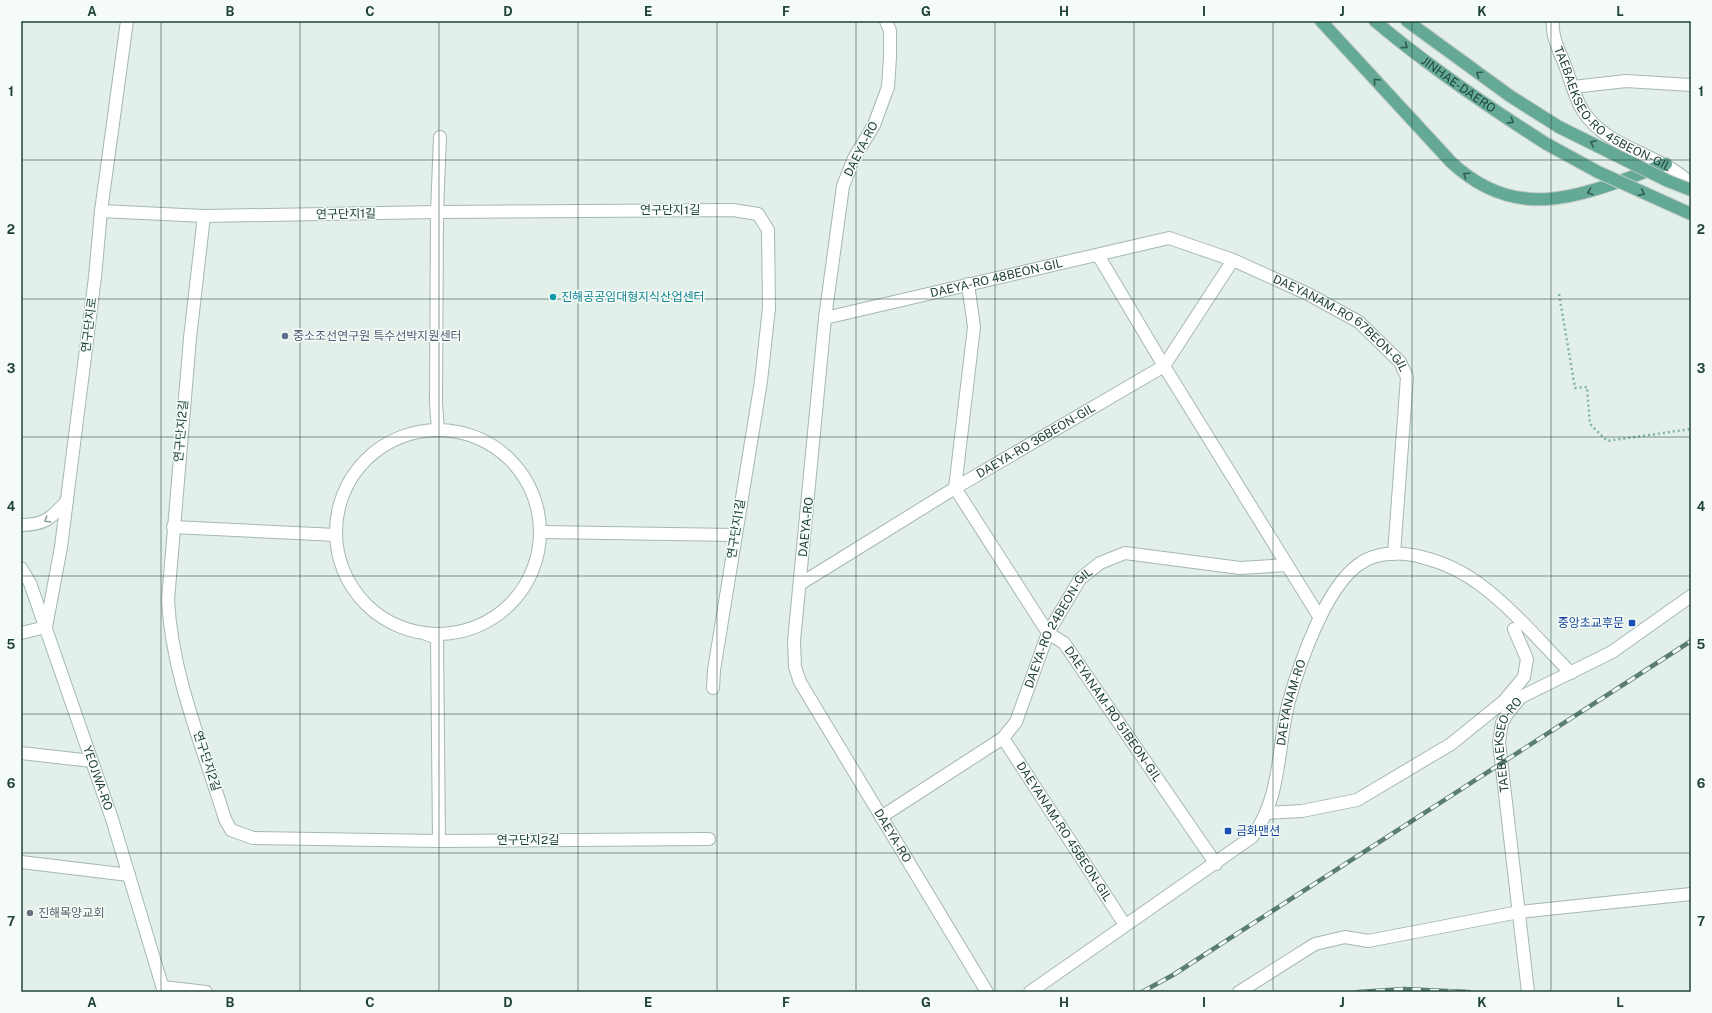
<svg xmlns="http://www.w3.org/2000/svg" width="1712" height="1013" font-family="'Public Sans','Noto Sans KR',sans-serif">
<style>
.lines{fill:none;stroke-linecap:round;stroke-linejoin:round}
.minor-casing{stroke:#a5b8b1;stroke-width:14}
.tertiary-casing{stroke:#a5b8b1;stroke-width:14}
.secondary-casing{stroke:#a0bcb2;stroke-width:14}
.primary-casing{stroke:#c1cac8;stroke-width:14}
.path{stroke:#80b6a4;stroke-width:2.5;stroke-dasharray:2 3;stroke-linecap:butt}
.minor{stroke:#fff;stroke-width:12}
.tertiary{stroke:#fff;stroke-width:12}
.secondary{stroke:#fff;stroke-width:12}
.primary{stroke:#63a996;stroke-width:12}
.rail-casing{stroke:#5b7e74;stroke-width:4.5}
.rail{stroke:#f5fbf7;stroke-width:3;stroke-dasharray:9;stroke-linecap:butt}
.primary-bridge-casing{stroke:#c1cac8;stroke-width:14;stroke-linecap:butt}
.primary-bridge{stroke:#63a996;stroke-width:12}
.oneway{stroke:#315c50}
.oneway2{stroke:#90a19c}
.grid{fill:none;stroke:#204339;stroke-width:1;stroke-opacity:0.55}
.culture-dot{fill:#0f9aa8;stroke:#f5fbf7;stroke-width:1.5}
.service-dot{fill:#5c6f8a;stroke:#f5fbf7;stroke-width:1.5}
.transit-dot{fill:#1a4fb4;stroke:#f5fbf7;stroke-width:1.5}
.worship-dot{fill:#6b7280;stroke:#f5fbf7;stroke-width:1.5}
.labels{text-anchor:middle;stroke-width:3;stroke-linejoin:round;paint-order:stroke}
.street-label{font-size:12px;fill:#204339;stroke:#f5fbf7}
.culture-label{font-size:12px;fill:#0d838f;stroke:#f5fbf7;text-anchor:start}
.service-label{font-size:12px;fill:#4e5e75;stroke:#f5fbf7;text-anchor:start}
.transit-label{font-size:12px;fill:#164399;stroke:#f5fbf7;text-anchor:end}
.worship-label{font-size:12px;fill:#5b616d;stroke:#f5fbf7;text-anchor:start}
.neatline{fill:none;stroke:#204339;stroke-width:1.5}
.grid-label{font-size:13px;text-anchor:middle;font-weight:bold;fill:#204339}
</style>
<rect width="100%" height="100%" fill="#e3efe9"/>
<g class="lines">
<!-- minor casing -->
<g class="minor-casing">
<g id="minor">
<path id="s1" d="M886 21 890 31V57L888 87 874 125 854 158 843 186 825 318 794 641 795 667 800 682 987 992"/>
<path d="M101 211 204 216 437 212 733 210 758 214 768 230 769 308 761 381 714 670 713 688"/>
<path d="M204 216 190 338 168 600C172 676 203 747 225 819L231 830 253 838 439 841 709 839"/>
<path d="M1098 255 1164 366 1320 618"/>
<path id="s2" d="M968 284 974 327 955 488 1048 633 1064 643 1216 864"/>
<path id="s3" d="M825 318 1169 238 1233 260 1308 294 1359 322 1400 362 1407 377 1394 554"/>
<path d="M438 430 436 403 437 212 440 137"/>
<circle cx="438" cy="532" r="102"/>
<path d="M173 527 336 535"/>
<path d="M541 532 735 535"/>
<path id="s4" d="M800 584 955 488 1164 366 1233 260"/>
<path d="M21 633 46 627"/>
<path d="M426 634 437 638 439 841"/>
<path id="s5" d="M1003 738 1125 925"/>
<path d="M21 753 92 761"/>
<path d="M1267 813 1302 811 1357 800 1451 744 1503 702 1524 677 1527 659 1514 629"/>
<path id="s6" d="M881 817 1003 738 1016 722 1048 633 1080 579 1100 563 1125 553 1240 568 1287 565"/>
<path d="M21 862 129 875"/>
<path d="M163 987 206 992"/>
<path d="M1239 992 1315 944 1345 937 1368 941 1519 912 1691 894"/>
</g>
</g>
<!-- tertiary casing -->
<g class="tertiary-casing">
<g id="tertiary">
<path id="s7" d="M1553 21C1551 37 1561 54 1566 68 1571 81 1575 99 1583 111 1607 149 1660 153 1691 184"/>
<path d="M1573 87 1626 81 1691 85"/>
<path d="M46 627 61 547 95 277 101 211 127 21"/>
<path id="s8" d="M1030 992 1252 837C1282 797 1277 747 1289 701 1300 662 1325 589 1358 565 1393 539 1452 563 1482 586 1515 611 1542 644 1571 673"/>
<path id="s9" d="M1528 992 1499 742 1502 723 1507 714 1521 697 1612 652 1691 596"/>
</g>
</g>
<!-- secondary casing -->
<g class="secondary-casing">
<g id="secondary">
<path d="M21 525C45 525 51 518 67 501"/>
<path id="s10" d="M21 568 30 583 112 819 164 992"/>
</g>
</g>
<!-- primary casing -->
<g class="primary-casing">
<g id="primary">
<path d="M1321 21 1451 162C1521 228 1589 192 1666 164"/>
<path id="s11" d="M1375 21C1428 66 1487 106 1545 143"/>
<path d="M1407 21 1510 96 1559 127"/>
</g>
</g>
<!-- path -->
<path class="path" d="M1559 294 1575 388 1587 387 1590 424 1607 441 1691 429"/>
<!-- minor -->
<use href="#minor" class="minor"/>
<!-- tertiary -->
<use href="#tertiary" class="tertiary"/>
<!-- secondary -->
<use href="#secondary" class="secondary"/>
<!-- primary -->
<use href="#primary" class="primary"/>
<!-- rail casing -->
<g class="rail-casing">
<path id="rail" d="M1142 992 1173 975 1691 641
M1358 992 1404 989 1469 992"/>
</g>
<!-- rail -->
<use href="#rail" class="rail"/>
<!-- primary-bridge casing -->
<g class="primary-bridge-casing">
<path id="primary-bridge" d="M1559 127 1668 181 1691 190
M1545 143 1598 172 1691 214"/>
</g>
<!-- primary-bridge -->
<use href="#primary-bridge" class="primary-bridge"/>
</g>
<!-- one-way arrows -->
<defs><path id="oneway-chevron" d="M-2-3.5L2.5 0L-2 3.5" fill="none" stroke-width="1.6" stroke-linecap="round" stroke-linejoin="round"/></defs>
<g class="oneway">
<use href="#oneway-chevron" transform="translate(1405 46) rotate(36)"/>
<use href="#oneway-chevron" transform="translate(1479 74) rotate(-145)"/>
<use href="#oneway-chevron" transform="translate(1376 81) rotate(-133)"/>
<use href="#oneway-chevron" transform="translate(1511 121) rotate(33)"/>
<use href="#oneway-chevron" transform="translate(1593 143) rotate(-154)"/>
<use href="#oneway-chevron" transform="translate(1466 175) rotate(-145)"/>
<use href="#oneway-chevron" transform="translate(1590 192) rotate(161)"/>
<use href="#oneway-chevron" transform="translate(1642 193) rotate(25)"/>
</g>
<use class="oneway2" href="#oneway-chevron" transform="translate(47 520) rotate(148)"/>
<!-- grid -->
<path class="grid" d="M161 21V992M300 21V992M439 21V992M578 21V992M717 21V992M856 21V992M995 21V992M1134 21V992M1273 21V992M1412 21V992M1551 21V992M21 160H1691M21 299H1691M21 437H1691M21 576H1691M21 714H1691M21 853H1691"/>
<!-- markers -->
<circle class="culture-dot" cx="553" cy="297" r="4"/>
<circle class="service-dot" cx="285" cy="336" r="4"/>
<g class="transit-dot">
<rect x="1628" y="619" width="8" height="8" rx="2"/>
<rect x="1224" y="827" width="8" height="8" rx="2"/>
</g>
<circle class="worship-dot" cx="30" cy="913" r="4"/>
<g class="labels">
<!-- street labels -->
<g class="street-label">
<text dy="4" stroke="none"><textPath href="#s11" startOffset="105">JINHAE-DAERO</textPath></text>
<text dy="4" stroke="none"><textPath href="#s7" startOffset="114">TAEBAEKSEO-RO 45BEON-GIL</textPath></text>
<text transform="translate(861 149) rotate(-63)" y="4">DAEYA-RO</text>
<text x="670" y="214">연구단지1길</text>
<text transform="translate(346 214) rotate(-1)" y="4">연구단지1길</text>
<text dy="4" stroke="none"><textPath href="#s3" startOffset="176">DAEYA-RO 48BEON-GIL</textPath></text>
<text transform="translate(89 325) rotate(-83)" y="4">연구단지로</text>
<text dy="4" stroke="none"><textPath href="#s3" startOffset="547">DAEYANAM-RO 67BEON-GIL</textPath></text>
<text transform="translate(181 431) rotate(-85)" y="4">연구단지2길</text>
<text dy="4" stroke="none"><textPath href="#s4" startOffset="276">DAEYA-RO 36BEON-GIL</textPath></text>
<text transform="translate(806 527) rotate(-84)" y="4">DAEYA-RO</text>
<text transform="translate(736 529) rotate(-81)" y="4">연구단지1길</text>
<text dy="4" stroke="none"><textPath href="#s6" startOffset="270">DAEYA-RO 24BEON-GIL</textPath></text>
<text dy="4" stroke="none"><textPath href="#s8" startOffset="412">DAEYANAM-RO</textPath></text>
<text dy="4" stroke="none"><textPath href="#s2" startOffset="483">DAEYANAM-RO 51BEON-GIL</textPath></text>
<text dy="4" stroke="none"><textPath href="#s9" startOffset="251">TAEBAEKSEO-RO</textPath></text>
<text transform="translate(207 761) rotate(72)" y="4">연구단지2길</text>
<text dy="4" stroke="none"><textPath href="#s10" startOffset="224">YEOJWA-RO</textPath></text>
<text dy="4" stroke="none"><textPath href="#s5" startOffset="112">DAEYANAM-RO 45BEON-GIL</textPath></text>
<text dy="4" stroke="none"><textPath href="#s1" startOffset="855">DAEYA-RO</textPath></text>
<text x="528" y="844">연구단지2길</text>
</g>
<!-- culture labels -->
<g class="culture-label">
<text x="561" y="301">진해공공임대형지식산업센터</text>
</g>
<!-- service labels -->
<g class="service-label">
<text x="293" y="340">중소조선연구원 특수선박지원센터</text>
</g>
<!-- transit labels -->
<g class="transit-label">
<text x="1624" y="627">중앙초교후문</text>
<text x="1236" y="835" text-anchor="start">금화맨션</text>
</g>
<!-- worship labels -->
<g class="worship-label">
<text x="38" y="917">진해목양교회</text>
</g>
</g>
<!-- border -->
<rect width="1712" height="1013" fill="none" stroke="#f5fbf7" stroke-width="44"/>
<rect x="22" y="22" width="1668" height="969" class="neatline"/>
<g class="grid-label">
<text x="92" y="16">A</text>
<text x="230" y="16">B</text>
<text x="370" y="16">C</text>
<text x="508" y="16">D</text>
<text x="648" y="16">E</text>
<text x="786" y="16">F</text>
<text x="926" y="16">G</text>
<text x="1064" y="16">H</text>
<text x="1204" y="16">I</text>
<text x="1342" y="16">J</text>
<text x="1482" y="16">K</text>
<text x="1620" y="16">L</text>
<text x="11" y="96">1</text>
<text x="1701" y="96">1</text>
<text x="11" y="234">2</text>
<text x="1701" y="234">2</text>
<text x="11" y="373">3</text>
<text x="1701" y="373">3</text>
<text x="11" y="511">4</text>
<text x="1701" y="511">4</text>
<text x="11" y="649">5</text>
<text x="1701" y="649">5</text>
<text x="11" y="788">6</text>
<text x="1701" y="788">6</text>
<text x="11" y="926">7</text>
<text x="1701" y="926">7</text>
<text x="92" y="1007">A</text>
<text x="230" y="1007">B</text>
<text x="370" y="1007">C</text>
<text x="508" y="1007">D</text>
<text x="648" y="1007">E</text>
<text x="786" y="1007">F</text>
<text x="926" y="1007">G</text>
<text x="1064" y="1007">H</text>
<text x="1204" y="1007">I</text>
<text x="1342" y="1007">J</text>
<text x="1482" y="1007">K</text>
<text x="1620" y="1007">L</text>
</g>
</svg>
